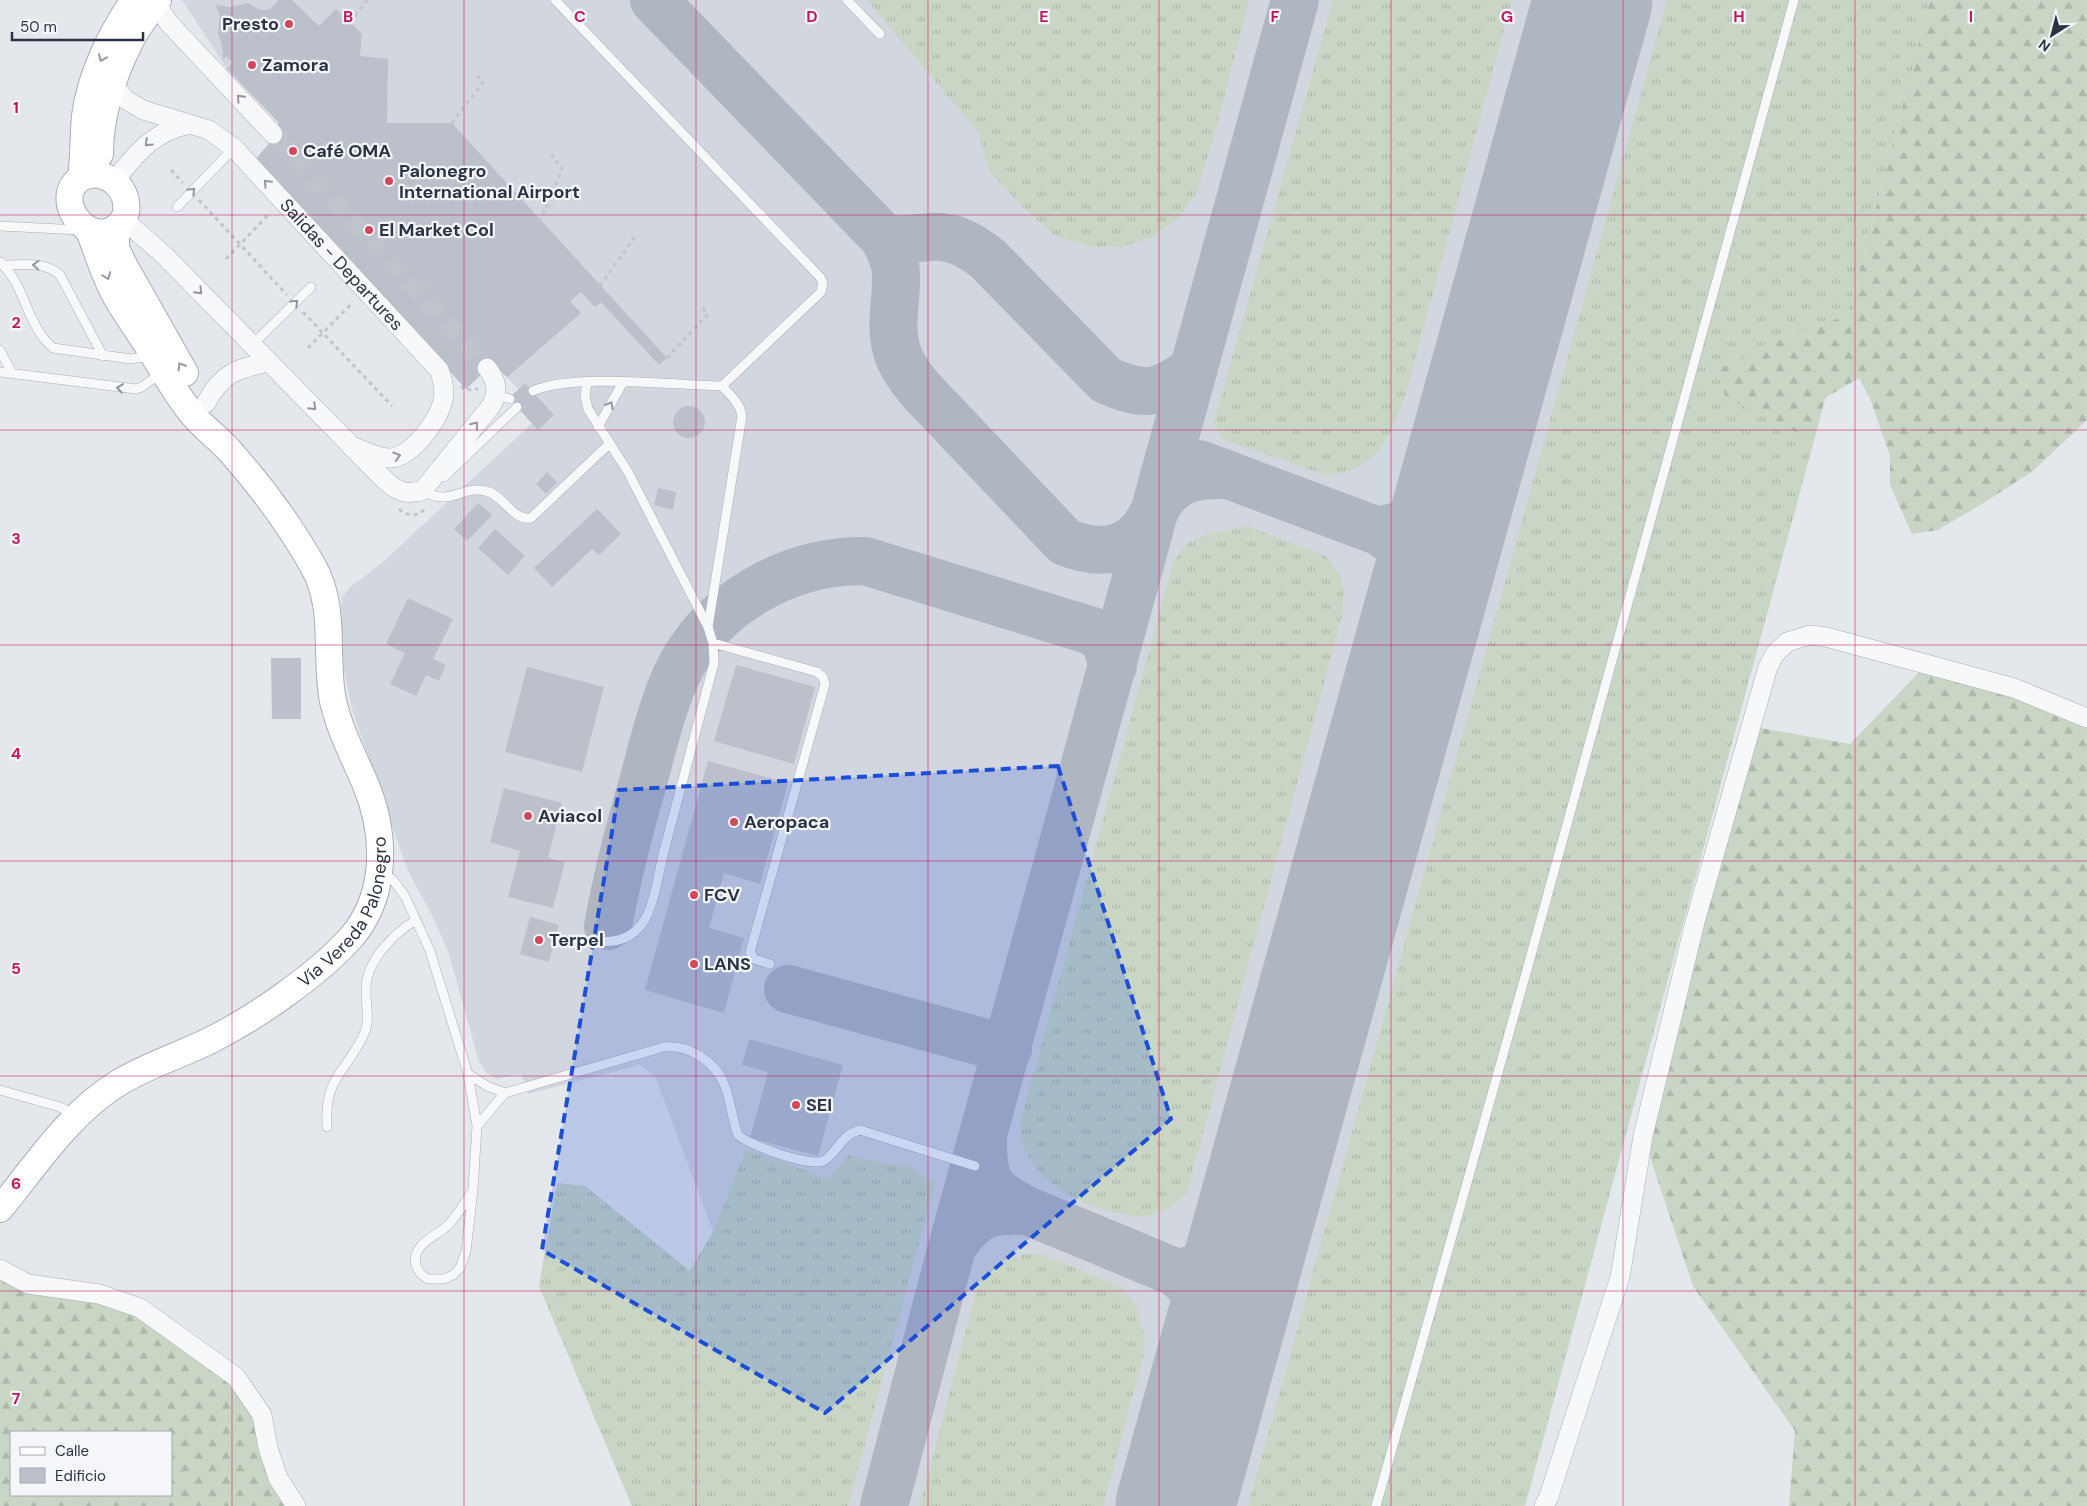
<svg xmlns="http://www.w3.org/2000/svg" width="2087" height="1506" font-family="'DM Sans',sans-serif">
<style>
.built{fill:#d2d6de}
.grass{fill:url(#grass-tufts)}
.forest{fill:url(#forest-firs);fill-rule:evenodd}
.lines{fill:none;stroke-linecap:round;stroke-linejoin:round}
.taxiway{stroke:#b0b6c1;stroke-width:48}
.runway{stroke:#b0b6c1;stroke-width:119}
.building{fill:#bbc0ca}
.street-tunnel{stroke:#bfc3cb;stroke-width:19;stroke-dasharray:19 9;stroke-linecap:butt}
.lane-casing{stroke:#a9aeb7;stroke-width:10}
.street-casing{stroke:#a9aeb7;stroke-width:20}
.secondary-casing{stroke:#a9aeb7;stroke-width:28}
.path{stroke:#c2c5cb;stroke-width:3;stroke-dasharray:4 4;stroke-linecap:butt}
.lane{stroke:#f7f8fa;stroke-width:9}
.street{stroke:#f7f8fa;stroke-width:19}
.secondary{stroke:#fff;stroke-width:26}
.oneway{stroke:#959aa2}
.oneway2{stroke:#9196a0}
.marked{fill:#1d4ed8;fill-opacity:0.2;stroke:#1d4ed8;stroke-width:4;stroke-dasharray:10 6;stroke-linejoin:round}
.grid{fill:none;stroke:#c2185b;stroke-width:1;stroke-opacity:0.55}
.poi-dot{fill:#d1495b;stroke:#f4f6f9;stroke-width:2}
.labels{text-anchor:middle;stroke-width:4.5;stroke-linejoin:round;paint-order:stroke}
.poi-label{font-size:18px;font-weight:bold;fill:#2b3445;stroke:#f4f6f9;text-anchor:start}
.street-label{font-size:18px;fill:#2b3445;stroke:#f4f6f9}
.grid-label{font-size:16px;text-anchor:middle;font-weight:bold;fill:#c2185b;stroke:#f4f6f9;stroke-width:4.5;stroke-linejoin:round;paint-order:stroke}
</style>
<defs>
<pattern id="grass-tufts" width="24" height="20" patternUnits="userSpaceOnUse" patternTransform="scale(1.25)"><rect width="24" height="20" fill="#c9d6c5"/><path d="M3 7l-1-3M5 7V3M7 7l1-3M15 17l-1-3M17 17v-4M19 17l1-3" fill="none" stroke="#adb8ab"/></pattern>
<pattern id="forest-firs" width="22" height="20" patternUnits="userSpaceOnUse" patternTransform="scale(1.25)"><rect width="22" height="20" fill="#c9d6c5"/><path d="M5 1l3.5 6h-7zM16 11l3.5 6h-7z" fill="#adb8ab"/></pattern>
</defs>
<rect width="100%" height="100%" fill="#e4e7ec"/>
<!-- built -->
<path class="built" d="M182 0H1930L1848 315 1525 1506H632L539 1286 557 1183 585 1186 690 1271 713 1231 655 1076 640 1065 528 1094 521 1074 496 1079 487 1073 479 1062 449 954 433 917 407 869 352 709 338 641 342 598 350 587 382 563 542 414 493 363 466 389 255 160 279 132 278 122 227 69Z"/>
<!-- grass -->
<path class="grass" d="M867 0H1249L1216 129 1197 192 1178 219 1151 238 1120 247 1088 246 1055 236 1024 208 989 171 978 132Z
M1333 0H1512L1405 397C1388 439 1376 473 1325 475L1222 439 1214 422Z
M1667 0H1930L1848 315 1766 344 1726 399C1758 411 1786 423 1813 444L1525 1506H1248Z
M1247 526 1326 556 1339 574 1344 591 1342 616 1187 1193C1176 1203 1166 1212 1151 1215 1140 1218 1124 1214 1113 1212 1076 1204 1038 1182 1023 1146 1020 1139 1021 1130 1020 1123L1174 560 1188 543 1206 535Z
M746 1149 828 1179 849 1155 888 1164 908 1166 935 1184 848 1506H632L539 1286 557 1183 585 1186 690 1271 713 1232Z
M1026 1254H1042L1122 1288 1137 1307 1145 1341 1143 1358 1103 1506H920L978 1284C991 1266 1005 1258 1026 1254Z"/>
<!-- forest -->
<path class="forest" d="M1930 0H2087V420L2033 471 1982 504 1938 530 1912 534 1890 485V456L1871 401 1859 378 1825 398 1813 444C1786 423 1758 411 1726 399L1718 370 1766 344 1848 315Z
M1927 664 2087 718V1506H1789L1795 1431 1693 1286 1643 1136 1750 726 1850 744Z
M0 1269 98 1291 235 1378 295 1506H0ZM11 1432H171V1495H11Z"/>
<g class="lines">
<!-- taxiway -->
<path class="taxiway" d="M654 0 884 238C901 241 914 238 931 237 954 235 971 246 988 259L1106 380C1145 398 1160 394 1194 369
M884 238C890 250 896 261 896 274 897 303 888 329 899 357 910 383 936 405 954 425 991 464 1028 503 1065 542 1097 555 1130 554 1149 521 1157 507 1162 494 1176 485 1192 474 1210 475 1228 475
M1199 464 1378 531
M1422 618C1419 594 1413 564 1396 545 1392 539 1384 535 1378 531 1388 528 1402 526 1412 522 1443 507 1457 470 1470 441
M608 926C617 877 629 830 643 782 653 746 661 709 677 674 710 604 789 560 865 561L1092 631 1105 641 1113 666
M788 989 1008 1049
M1028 1211 1177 1273
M952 1247C975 1213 988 1209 1028 1211 990 1192 983 1184 983 1141
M1217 1350C1210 1311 1206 1301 1177 1273 1210 1267 1231 1261 1251 1232
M884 1506 952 1247 1295 0"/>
<!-- runway -->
<path class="runway" d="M1175 1506 1593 0"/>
</g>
<!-- building -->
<path class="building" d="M279 0H292L319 26 336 9 362 34 360 56 388 59 387 123H452L667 358 659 365 601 302 595 307 581 292 570 301 581 313 507 377 493 363 466 389 255 160 279 132 278 122 227 69 233 62 226 56 223 60 222 45 218 33 220 16 216 5 230 7 248 3 258 9 264 10 270 9Z
M525 383 554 415 538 430 509 398Z
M673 422a16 16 0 1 1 32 0a16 16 0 1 1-32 0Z
M547 472 557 482 546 494 536 484Z
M658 488 676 492 673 510 654 505Z
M478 503 492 515 467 541 454 529Z
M597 509 621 534 599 555 592 549 552 587 534 568Z
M495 529 525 556 508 575 478 548Z
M408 598 453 619 433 659 446 665 439 681 426 675 416 696 390 684 405 653 386 644Z
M271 658H301V719H272Z
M736 665 815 687 794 764 714 741Z
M527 667 604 687 582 772 505 752Z
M708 761 788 783 760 884 724 873 709 928 744 938 724 1013 645 990Z
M504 788 562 803 548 858 565 862 553 908 508 897 520 851 490 842Z
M530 917 559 925 549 962 520 954Z
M749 1039 843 1065 818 1156 750 1138 768 1072 742 1065Z"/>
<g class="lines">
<!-- street-tunnel -->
<path class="street-tunnel" d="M275 136 487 368"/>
<!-- lane casing -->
<g class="lane-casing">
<path id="lane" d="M555 0 820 277 823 283 821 292 722 386
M847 0 880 34
M177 207 234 148
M0 226 80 230
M0 262C25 284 27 327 53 348L131 359 150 356
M3 265C24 265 44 261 60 275L103 356
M252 345 311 287
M0 350 12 373
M0 372 136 389 142 387 162 372
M587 383 585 396 588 409 628 472 708 627 713 643 714 663C697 726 681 789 664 851 659 871 654 908 642 924 629 941 611 944 591 940
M533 391C571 373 676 385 722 386 730 395 740 403 742 416L708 627
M496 395 510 399
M598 427 623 382
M444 477 517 407
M423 490C449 508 461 485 486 491 504 495 512 521 531 518L609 444
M713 643 817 672 823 677 825 684 750 952 754 959 770 964
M382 873 393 880 405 896 430 951 468 1074 477 1126 473 1190 466 1251 460 1268 453 1275 444 1279H428C422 1276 418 1272 416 1265 411 1244 436 1237 448 1225 458 1215 465 1202 473 1190
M468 1074 487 1086 505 1093
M0 1090 60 1107 74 1115
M477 1126 505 1093 664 1047C689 1044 716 1062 725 1086 731 1102 732 1119 738 1135 749 1145 813 1169 825 1160 838 1150 843 1134 860 1130L975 1166
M327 1127C324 1076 346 1074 364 1034 371 1019 365 1004 366 989 366 961 394 933 416 920
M1376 1506 1528 966 1794 0"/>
</g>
<!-- street casing -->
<g class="street-casing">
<g id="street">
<path d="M156 3 168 22 273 134"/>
<path id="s1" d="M113 85 125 99 143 110 209 130 234 148 439 370C443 380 445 390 443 400 439 420 410 460 388 458 375 457 363 450 351 446"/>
<path d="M114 181C138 152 152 132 190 124"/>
<path d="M124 220 165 256 372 467C387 482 399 499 423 490L491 406C499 392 497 381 487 368"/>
<path d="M206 403C222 373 236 369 268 362"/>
<path d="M0 1269 28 1284 99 1294 140 1308 236 1377 262 1415 268 1448 278 1478 296 1506"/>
<path d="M1544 1506 1549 1496 1620 1277 1643 1136 1695 922 1768 667 1775 654 1787 642 1810 635 1826 637 2014 688 2087 718"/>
</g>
</g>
<!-- secondary casing -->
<g class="secondary-casing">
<g id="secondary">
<path d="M100 154C100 116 113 76 130 42 137 27 149 13 158 0"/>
<path d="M100 174C104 177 110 178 113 181 128 192 132 215 117 227 88 250 50 198 81 178 85 175 94 175 100 174Z"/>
<path d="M81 177C84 157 83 136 85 116 90 76 111 33 134 0"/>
<path d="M116 229V248L124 265 185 373"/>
<path id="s2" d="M0 1209C36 1165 70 1112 120 1082 148 1065 181 1055 211 1040 255 1018 314 977 348 941 388 898 387 835 365 783 353 755 340 731 333 701 324 656 337 608 313 566 290 525 260 485 229 450 216 436 201 426 189 410 175 392 164 372 152 353 140 333 126 315 115 295 104 275 97 251 89 231"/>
</g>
</g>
<!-- path -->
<path class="path" d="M350 22 367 0
M452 123 483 82 474 73
M171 170 183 183
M199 200 287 295
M540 222 562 169 550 152
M226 259 270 213
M600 286 634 238 631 233
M303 312 392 406
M308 348 353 302
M667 358 708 314 701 306
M461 386 465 390 478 389
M399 509C409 517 417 517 426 508"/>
<!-- lane -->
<use href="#lane" class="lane"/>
<!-- street -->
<use href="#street" class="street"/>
<!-- secondary -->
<use href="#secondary" class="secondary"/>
</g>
<!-- one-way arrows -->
<defs><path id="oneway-chevron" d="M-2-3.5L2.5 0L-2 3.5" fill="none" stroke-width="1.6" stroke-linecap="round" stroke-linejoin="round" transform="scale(1.25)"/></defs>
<g class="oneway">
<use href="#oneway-chevron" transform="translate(102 58) rotate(113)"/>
<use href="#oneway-chevron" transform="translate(107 276) rotate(69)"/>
<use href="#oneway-chevron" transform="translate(181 366) rotate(-122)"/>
</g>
<g class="oneway2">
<use href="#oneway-chevron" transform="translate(240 98) rotate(-133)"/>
<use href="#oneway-chevron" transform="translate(148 143) rotate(137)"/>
<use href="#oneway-chevron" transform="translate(267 183) rotate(-133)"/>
<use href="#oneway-chevron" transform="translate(192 191) rotate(-46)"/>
<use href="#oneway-chevron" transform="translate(36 265) rotate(-177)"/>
<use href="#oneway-chevron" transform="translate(199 291) rotate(46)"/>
<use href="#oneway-chevron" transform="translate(295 303) rotate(-44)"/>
<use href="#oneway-chevron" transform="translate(120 388) rotate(-172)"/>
<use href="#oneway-chevron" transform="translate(610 405) rotate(-61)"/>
<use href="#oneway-chevron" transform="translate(313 407) rotate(45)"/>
<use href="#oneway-chevron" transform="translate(475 425) rotate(-52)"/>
<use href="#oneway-chevron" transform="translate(397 456) rotate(-17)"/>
</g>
<!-- marked area -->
<path class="marked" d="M1058 766 1171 1119 825 1413 542 1250 619 790Z"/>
<!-- grid -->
<path class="grid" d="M232 0V1506M464 0V1506M696 0V1506M928 0V1506M1159 0V1506M1391 0V1506M1623 0V1506M1855 0V1506M0 215H2087M0 430H2087M0 645H2087M0 861H2087M0 1076H2087M0 1291H2087"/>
<!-- markers -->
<g class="poi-dot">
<circle cx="289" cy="24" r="5"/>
<circle cx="252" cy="65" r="5"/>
<circle cx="293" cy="151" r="5"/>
<circle cx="389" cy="181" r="5"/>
<circle cx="369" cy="230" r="5"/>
<circle cx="528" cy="816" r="5"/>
<circle cx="734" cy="822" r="5"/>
<circle cx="694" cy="895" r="5"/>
<circle cx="539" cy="940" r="5"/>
<circle cx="694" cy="964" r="5"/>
<circle cx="796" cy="1105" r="5"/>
</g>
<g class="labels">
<!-- poi labels -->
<g class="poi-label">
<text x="279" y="30" text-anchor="end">Presto</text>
<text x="262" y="71">Zamora</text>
<text x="303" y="157">Café OMA</text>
<text x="399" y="177">Palonegro<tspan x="399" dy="21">International Airport</tspan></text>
<text x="379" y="236">El Market Col</text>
<text x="538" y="822">Aviacol</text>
<text x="744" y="828">Aeropaca</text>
<text x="704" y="901">FCV</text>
<text x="549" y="946">Terpel</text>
<text x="704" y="970">LANS</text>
<text x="806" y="1111">SEI</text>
</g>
<!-- street labels -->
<g class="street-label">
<text dy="6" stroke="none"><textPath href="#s1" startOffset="298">Salidas - Departures</textPath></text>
<text dy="6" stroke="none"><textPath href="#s2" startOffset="470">Vía Vereda Palonegro</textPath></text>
</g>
</g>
<g class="grid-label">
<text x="348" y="22">B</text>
<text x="580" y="22">C</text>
<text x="812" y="22">D</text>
<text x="1044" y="22">E</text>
<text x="1275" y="22">F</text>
<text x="1507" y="22">G</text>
<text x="1739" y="22">H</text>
<text x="1971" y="22">I</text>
<text x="16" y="113">1</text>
<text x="16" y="328">2</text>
<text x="16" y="544">3</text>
<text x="16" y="759">4</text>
<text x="16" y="974">5</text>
<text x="16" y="1189">6</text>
<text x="16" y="1404">7</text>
</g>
<!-- legend -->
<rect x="10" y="1431" width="162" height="65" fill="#f4f6f9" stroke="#a4a8b1"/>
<rect x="20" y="1447" width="25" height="8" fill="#ffffff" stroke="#a4a8b1"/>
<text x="55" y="1456" font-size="15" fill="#2b3445">Calle</text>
<rect x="20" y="1468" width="25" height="15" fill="#bbc0ca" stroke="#a4a8b1"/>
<text x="55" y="1481" font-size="15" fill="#2b3445">Edificio</text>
<!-- north arrow -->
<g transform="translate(2052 35) rotate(216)" stroke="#f4f6f9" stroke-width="4" paint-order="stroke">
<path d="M0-4L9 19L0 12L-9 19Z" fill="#2b3445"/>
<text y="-8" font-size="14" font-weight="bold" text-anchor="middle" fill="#2b3445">N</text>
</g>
<!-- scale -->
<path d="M12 32v8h131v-8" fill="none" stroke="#2b3445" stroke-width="2.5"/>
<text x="20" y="32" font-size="15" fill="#2b3445" stroke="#f4f6f9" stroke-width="4" paint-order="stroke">50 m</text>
</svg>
